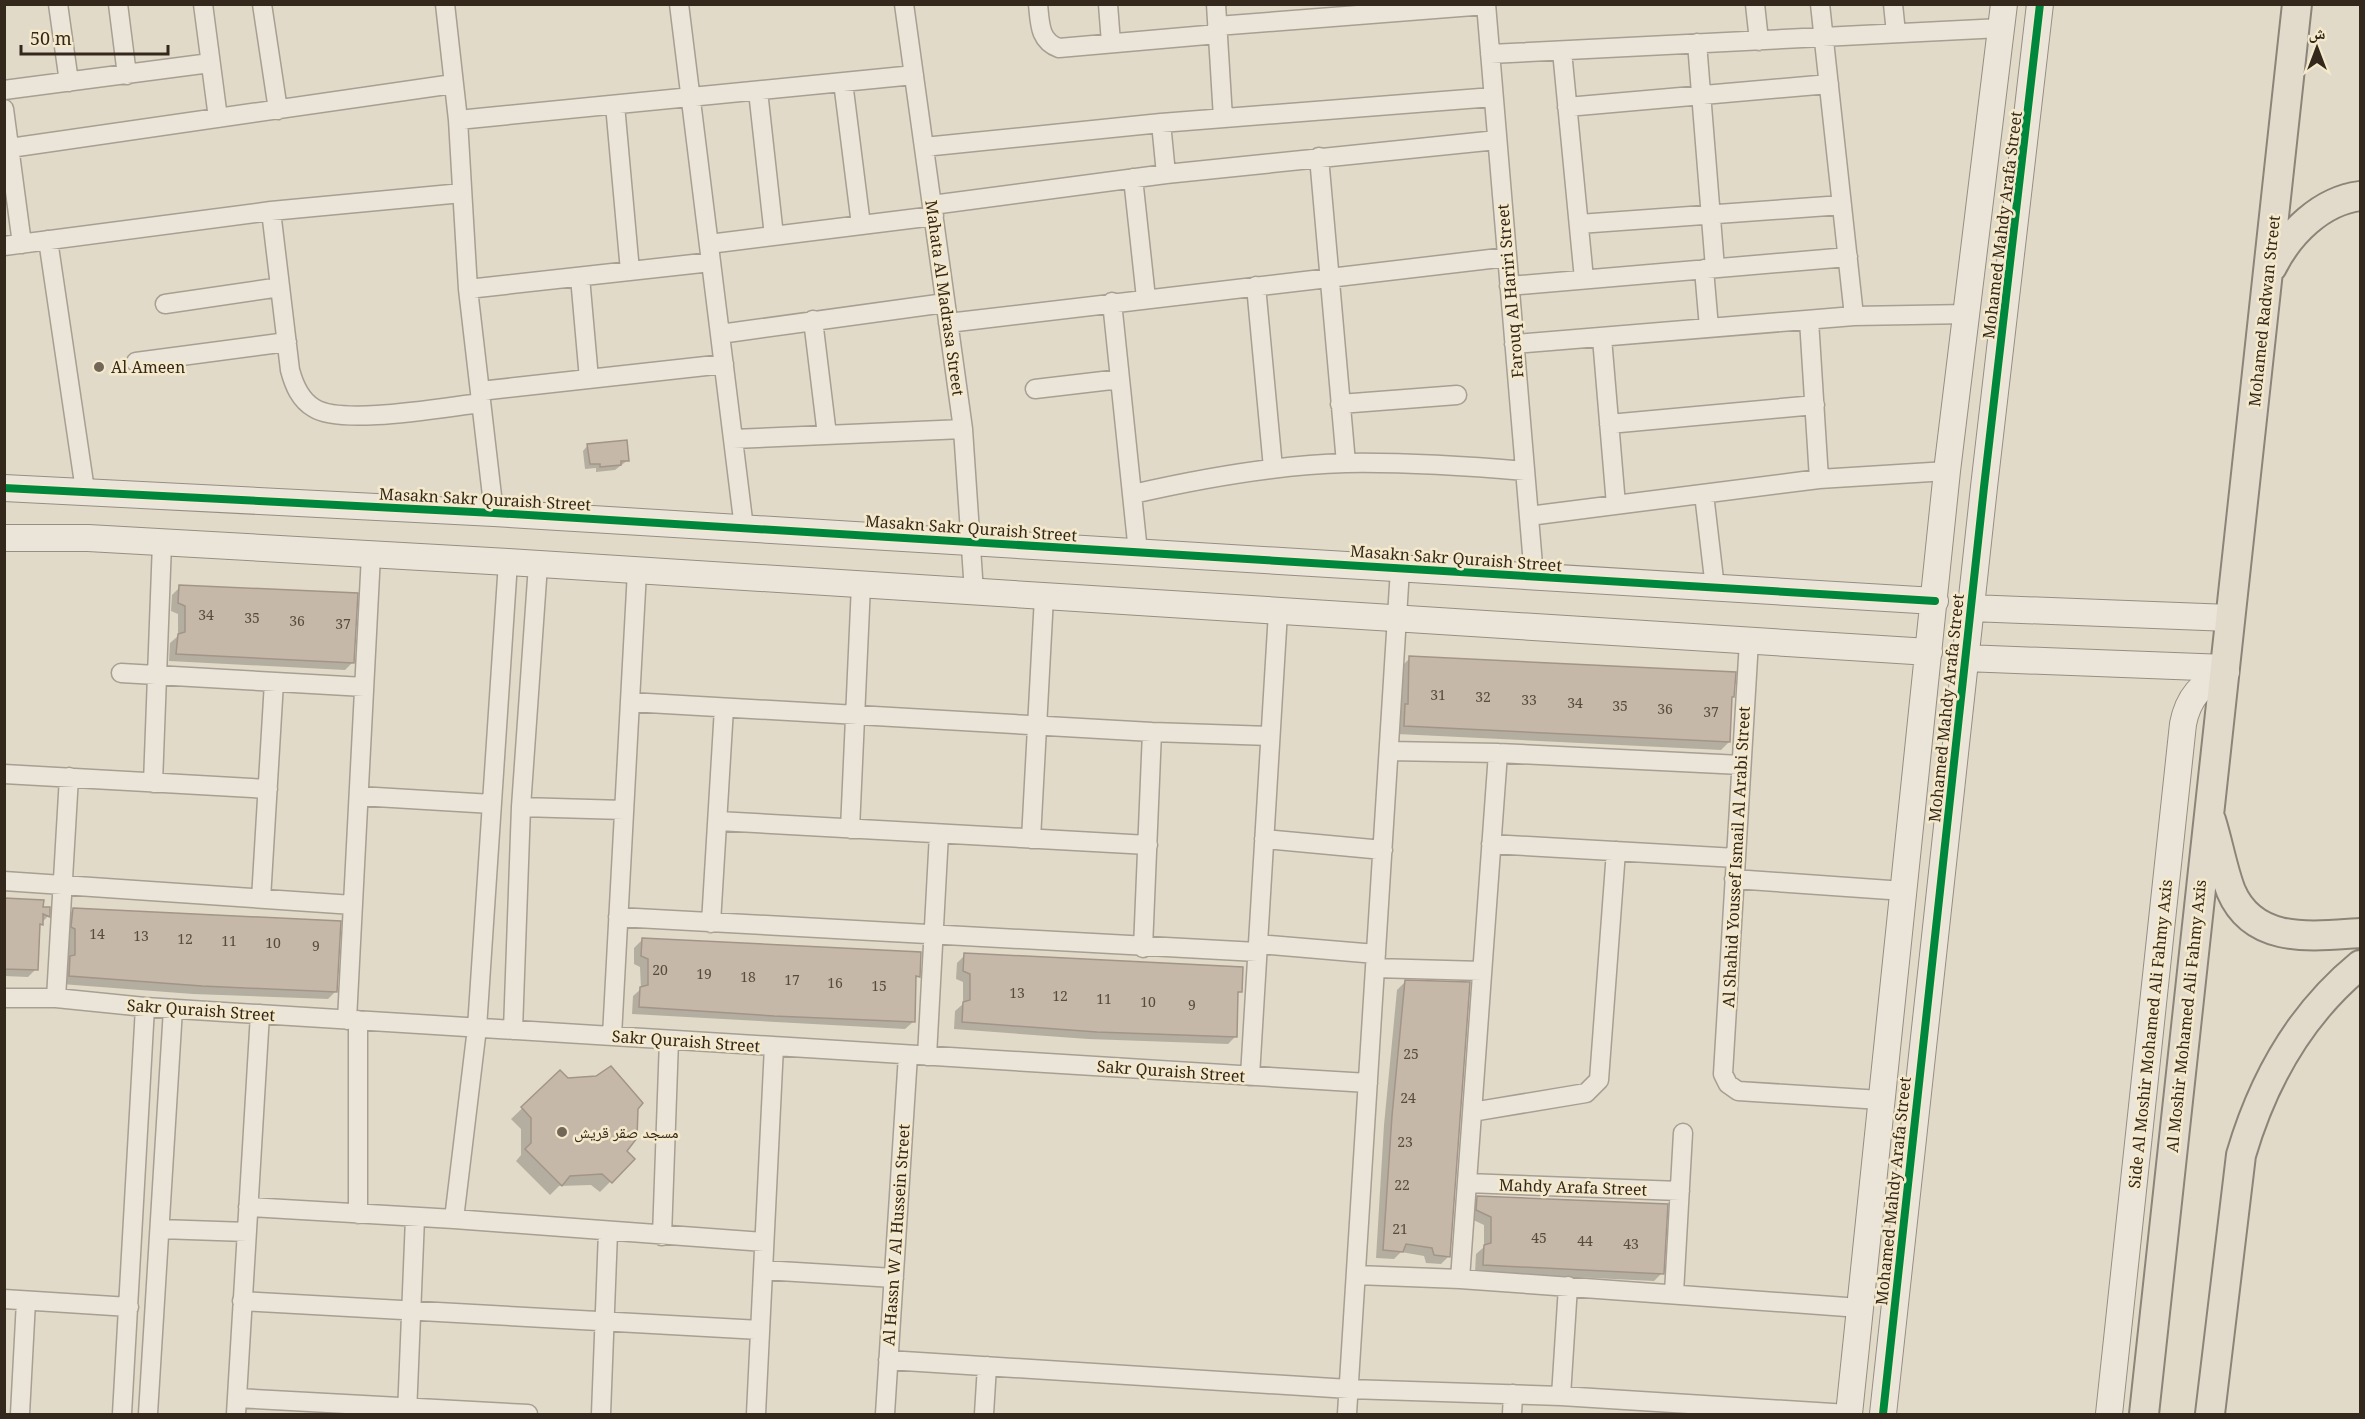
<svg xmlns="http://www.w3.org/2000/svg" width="2365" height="1419" font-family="'Noto Serif','Noto Naskh Arabic',serif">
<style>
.shadow{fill:#0003}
.building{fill:#c6b8a9;stroke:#a29588;stroke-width:1.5}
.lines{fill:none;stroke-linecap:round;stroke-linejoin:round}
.street-casing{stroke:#a79f92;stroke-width:21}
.secondary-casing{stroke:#968e82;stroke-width:28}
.primary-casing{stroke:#8c8479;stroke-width:32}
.street{stroke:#eae4d9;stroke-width:18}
.secondary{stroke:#eae4d9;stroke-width:26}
.primary{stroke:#e2dbcb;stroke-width:28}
.cycleway-casing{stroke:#f5e9cc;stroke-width:11}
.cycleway{stroke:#00873e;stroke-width:8}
.poi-dot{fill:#716658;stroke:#f5e9cc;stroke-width:2}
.labels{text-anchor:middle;stroke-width:5;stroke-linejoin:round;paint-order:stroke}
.number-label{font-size:14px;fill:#584b3e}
.street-label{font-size:16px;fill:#34271b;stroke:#f5e9cc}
.poi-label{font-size:16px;fill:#34271b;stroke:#f5e9cc;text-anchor:start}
</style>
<rect width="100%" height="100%" fill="#e2dac8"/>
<!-- shadow -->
<path class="shadow" d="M588 445 628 460 615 470 596 472V468L585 469 583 451Z
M180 587 353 662 345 670 169 661 170 643 178 636V614L171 611 172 595Z
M1410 658 1733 696 1730 699 1729 742 1721 750 1397 734 1398 714 1401 710 1402 666Z
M4 900 42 908 48 916 38 927 36 969 28 977 4 976Z
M73 910 336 991 328 999 193 994 61 984 62 966 68 960 65 918Z
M642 940 918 976 914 980 913 1022 905 1029 632 1014 633 996 641 989 640 967 634 964V948Z
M965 955 1240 991 1237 995 1236 1036 1228 1044 1088 1039 954 1029 955 1011 963 1004V982L956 979 957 963Z
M1405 982 1449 1256 1441 1264 1426 1263 1424 1256 1401 1252 1394 1259 1376 1258 1384 1125 1397 990Z
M560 1072 567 1080 637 1109 625 1151 633 1159 600 1192 591 1185 559 1186 550 1195 516 1161 521 1155V1129L511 1119Z
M1478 1197 1662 1273 1654 1281 1475 1272 1476 1254 1484 1247V1225L1469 1218 1470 1205Z"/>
<!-- building -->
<path class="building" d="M627 440 629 461H621V465L600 467V464H590L587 444Z
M179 585 358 593 354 663 176 654 178 634 185 632V606L178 603Z
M1409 656 1736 672 1734 697H1732L1730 742 1404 726 1405 704H1408Z
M4 898 44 900 43 907H50V917L43 914V925L40 924 38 970 4 969Z
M73 908 341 921 337 992 202 986 69 976 70 956 75 955V929L71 927Z
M642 938 921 952 920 977 916 976 915 1022 774 1016 639 1007 640 987 648 985V959L641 956Z
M964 953 1243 967 1242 992H1238L1237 1037 1097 1032 962 1022 963 1002 970 1000V974L963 971Z
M1405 980 1470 982 1450 1257 1434 1255 1432 1248 1406 1244 1403 1252 1383 1250 1392 1116Z
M611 1066 643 1103 638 1109 637 1138 627 1151 635 1159 612 1183 602 1174 570 1176 562 1186 525 1149 531 1143V1118L521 1107 560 1070 568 1078 596 1076Z
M1477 1196 1668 1204 1664 1274 1483 1265 1484 1245 1491 1243V1217L1476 1210Z"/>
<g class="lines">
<!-- street casing -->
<g class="street-casing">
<path id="street" d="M58 4 69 82
M118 4 127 75
M203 4 218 118
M262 4 278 110
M445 4 458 120 468 289 494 513
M679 4 744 528
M904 4 963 429 974 592
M1038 4C1040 23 1039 41 1059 48L1218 34
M1108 4 1111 43
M1216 4 1223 118
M1486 4 1534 577
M1755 4 1759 41
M1820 4 1854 316
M1893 4 1896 33
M1217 26 1486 5
M1697 43 1715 268
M1562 51 1584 279
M1490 54 2001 28
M843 82 861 225
M4 90 210 63
M758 91 774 236
M615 105 630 271
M1567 107 1829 84
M4 109 22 244
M458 120 914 75
M1161 123 1166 174
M924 147 1161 123 1493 97
M10 148 453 84
M1319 157 1346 463
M1133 178 1146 298
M932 205 1166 174 1497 140
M271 211 290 370C294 385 300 400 314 408 342 426 445 407 481 403
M1579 224 1842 205
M48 240 85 490
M709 244 934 216
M4 246 271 211 462 193
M1704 269 1709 328
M580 277 589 379
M1256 286 1273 468
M1509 286 1848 257
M468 289 711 262
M1112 302 1138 552
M165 304 280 287
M813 320 827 435
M1809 320 1819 479
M948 323 1507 257
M720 334 945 303
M1602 338 1616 505
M1514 344 1854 316 1968 314
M136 362 287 342
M1035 389 1120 379
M480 391 724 364
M1340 404 1457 395
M1609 424 1815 405
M733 439 963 429
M1133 494C1203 478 1274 465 1346 463 1406 462 1466 466 1525 471
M1704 494 1715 588
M1529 516 1819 479 1947 471
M1749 641 1723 1074 1728 1084 1738 1091 1881 1100
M121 673 364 687
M630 702 1152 732 1270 736
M1389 751 1498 753 1741 765
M4 774 268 789
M153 783 162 543
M359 796 492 804
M521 807 624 810
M718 821 1148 845
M850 829 861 585
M1031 839 1044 597
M1264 839 1383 850
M1491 844 1736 858
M1734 879 1904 891
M4 881 353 905
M261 899 274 682
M618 917 1257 952
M711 923 724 708
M1258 944 1376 954
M1143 948 1152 732
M1375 968 1482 971
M4 998H56L145 1007 1368 1083
M56 998 69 777
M347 1020 371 555
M358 1020V1214
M513 1030 521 807 538 565
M612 1036 637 571
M927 1056 939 834
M1250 1076 1278 612
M1472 1112 1586 1093 1599 1080 1616 851
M1467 1183 1680 1191
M248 1207 454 1219 764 1242
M454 1219 477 1028 508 562
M160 1229 247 1232
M662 1236 669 1040
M763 1270 894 1278
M1356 1275 1460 1279 1860 1308
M1460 1279 1498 753
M1674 1293 1683 1133
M4 1299 129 1307
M242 1301 760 1330
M888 1360 1349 1389 1561 1396 1848 1414
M1561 1396 1568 1286
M237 1398 528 1414
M20 1414 26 1301
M122 1414 145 1007
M148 1414 173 1009
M236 1414 260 1014
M407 1414 415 1218
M601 1414 608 1232
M756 1414 774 1046
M885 1414 908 1055
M984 1414 987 1366
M1347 1414 1400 569
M1512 1414 1513 1394"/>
</g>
<!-- secondary casing -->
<g class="secondary-casing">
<path id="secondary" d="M4 488 494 513 1935 601
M4 538H88L508 562 1929 652
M1971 608 2230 618
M1965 658 2226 668
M1849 1414 1947 471 2004 4
M1883 1414 1984 487 2040 4
M2109 1414 2183 724C2188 698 2201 683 2226 672"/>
</g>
<!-- primary casing -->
<g class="primary-casing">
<path id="primary" d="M2272 267C2289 233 2321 201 2360 196
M2211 820C2218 842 2223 871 2231 891 2254 945 2313 936 2360 933
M2144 1414C2193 944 2245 474 2297 4
M2210 1414 2241 1155C2263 1080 2299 1015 2360 965"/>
</g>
<!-- street -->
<use href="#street" class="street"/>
<!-- secondary -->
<use href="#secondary" class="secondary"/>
<!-- primary -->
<use href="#primary" class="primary"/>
<!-- cycleway casing -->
<g class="cycleway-casing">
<path id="cycleway" d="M4 488 494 513 1935 601
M1883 1414 1984 487 2040 4"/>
</g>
<!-- cycleway -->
<use href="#cycleway" class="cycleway"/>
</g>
<!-- markers -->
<g class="poi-dot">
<circle cx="99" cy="367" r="6"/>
<circle cx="562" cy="1132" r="6"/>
</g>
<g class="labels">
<!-- number labels -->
<g class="number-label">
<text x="206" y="620">34</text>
<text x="252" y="623">35</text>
<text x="297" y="626">36</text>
<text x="343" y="629">37</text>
<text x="1438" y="700">31</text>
<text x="1483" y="702">32</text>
<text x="1529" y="705">33</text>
<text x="1575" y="708">34</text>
<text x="1620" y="711">35</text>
<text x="1665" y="714">36</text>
<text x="1711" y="717">37</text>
<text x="97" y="939">14</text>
<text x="141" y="941">13</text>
<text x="185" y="944">12</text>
<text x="229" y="946">11</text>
<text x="273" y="948">10</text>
<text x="316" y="951">9</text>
<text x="660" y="975">20</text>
<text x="704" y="979">19</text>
<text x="748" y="982">18</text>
<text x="792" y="985">17</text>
<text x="835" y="988">16</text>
<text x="879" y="991">15</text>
<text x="1017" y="998">13</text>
<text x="1060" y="1001">12</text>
<text x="1104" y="1004">11</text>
<text x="1148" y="1007">10</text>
<text x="1192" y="1010">9</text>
<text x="1411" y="1059">25</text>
<text x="1408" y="1103">24</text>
<text x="1405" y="1147">23</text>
<text x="1402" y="1190">22</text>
<text x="1400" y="1234">21</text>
<text x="1539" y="1243">45</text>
<text x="1585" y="1246">44</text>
<text x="1631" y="1249">43</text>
</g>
<!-- street labels -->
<g class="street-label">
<text transform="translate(2002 225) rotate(-83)" y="6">Mohamed Mahdy Arafa Street</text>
<text transform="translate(1510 291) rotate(-95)" y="6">Farouq Al Hariri Street</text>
<text transform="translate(945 298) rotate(82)" y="6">Mahata Al Madrasa Street</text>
<text transform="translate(2264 311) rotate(-84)" y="6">Mohamed Radwan Street</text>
<text transform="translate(485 499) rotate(3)" y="6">Masakn Sakr Quraish Street</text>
<text transform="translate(971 528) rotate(4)" y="6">Masakn Sakr Quraish Street</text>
<text transform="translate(1456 558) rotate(4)" y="6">Masakn Sakr Quraish Street</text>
<text transform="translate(1946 708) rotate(-84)" y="6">Mohamed Mahdy Arafa Street</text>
<text transform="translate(1736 857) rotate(-87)" y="6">Al Shahid Youssef Ismail Al Arabi Street</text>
<text transform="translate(201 1010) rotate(4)" y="6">Sakr Quraish Street</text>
<text transform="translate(2186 1016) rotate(-84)" y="6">Al Moshir Mohamed Ali Fahmy Axis</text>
<text transform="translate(2150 1034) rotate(-84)" y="6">Side Al Moshir Mohamed Ali Fahmy Axis</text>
<text transform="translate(686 1041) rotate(4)" y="6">Sakr Quraish Street</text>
<text transform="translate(1171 1071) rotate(4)" y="6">Sakr Quraish Street</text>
<text transform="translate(1573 1187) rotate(2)" y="6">Mahdy Arafa Street</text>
<text transform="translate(1893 1191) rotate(-84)" y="6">Mohamed Mahdy Arafa Street</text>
<text transform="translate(896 1235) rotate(-86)" y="6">Al Hassn W Al Hussein Street</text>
</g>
<!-- poi labels -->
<g class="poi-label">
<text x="111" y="373">Al Ameen</text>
<text x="574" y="1138">مسجد صقر قريش</text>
</g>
</g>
<!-- border -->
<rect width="2365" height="1419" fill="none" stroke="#34271b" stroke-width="12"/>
<!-- north arrow -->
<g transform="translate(2317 48)" stroke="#f5e9cc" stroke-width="4.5" paint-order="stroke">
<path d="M0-4.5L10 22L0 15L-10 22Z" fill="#34271b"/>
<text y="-9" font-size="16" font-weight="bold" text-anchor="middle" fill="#34271b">ش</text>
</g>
<!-- scale -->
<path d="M21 45v9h147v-9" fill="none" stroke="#34271b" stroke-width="3"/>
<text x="30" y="45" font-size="18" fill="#34271b" stroke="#f5e9cc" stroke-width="4.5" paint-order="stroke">50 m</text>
</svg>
